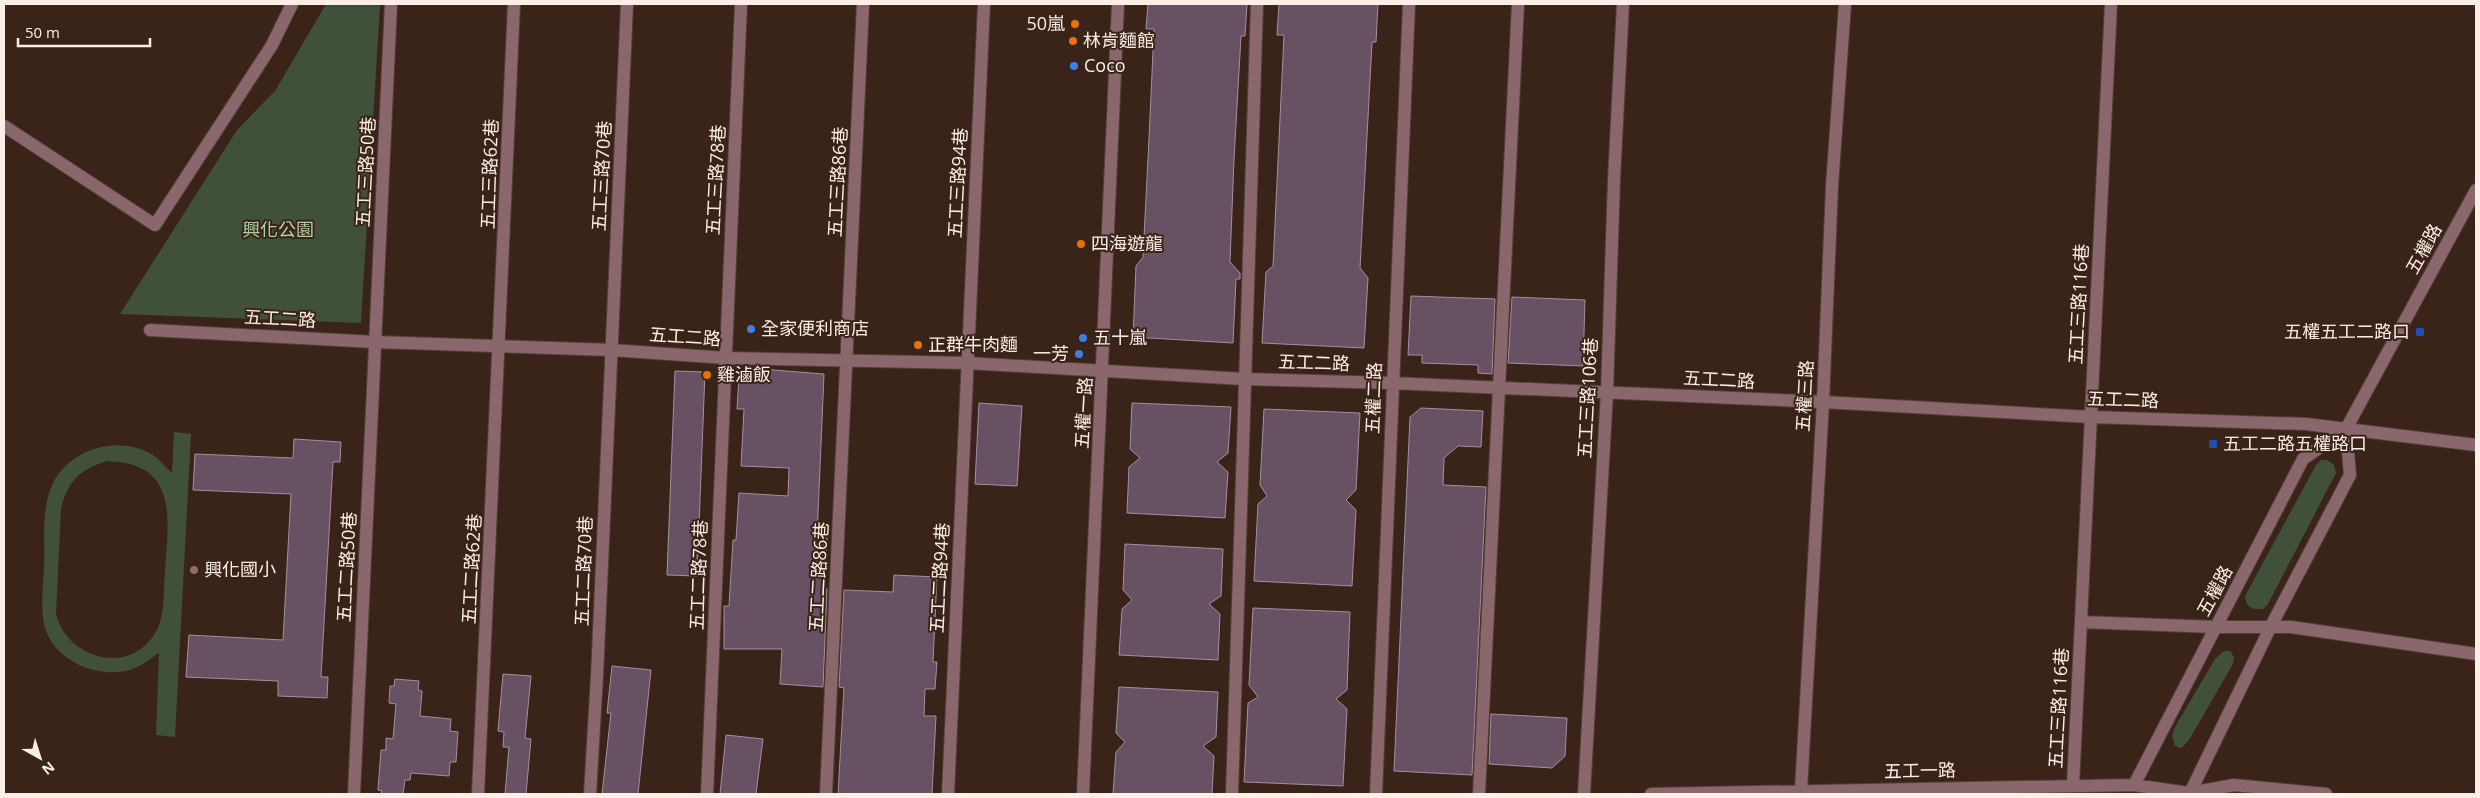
<svg xmlns="http://www.w3.org/2000/svg" width="2480" height="798" font-family="'Open Sans','Noto Sans TC',sans-serif">
<style>
.green{fill:#41503a;fill-rule:evenodd}
.building{fill:#675163;stroke:#a58fa1}
.lines{fill:none;stroke-linecap:round;stroke-linejoin:round}
.minor-casing{stroke:#554037;stroke-width:14}
.minor{stroke:#8a676c;stroke-width:12}
.food-dot{fill:#e8710a;stroke:#3a241a;stroke-width:2}
.shop-dot{fill:#3f7fe0;stroke:#3a241a;stroke-width:2}
.transit-dot{fill:#1a4fb4;stroke:#3a241a;stroke-width:2}
.education-dot{fill:#8d6e63;stroke:#3a241a;stroke-width:2}
.labels{text-anchor:middle;stroke-width:4;stroke-linejoin:round;paint-order:stroke}
.poi-label{font-size:18px;fill:#fcede6;stroke:#3a241a;text-anchor:start}
.street-label{font-size:18px;fill:#fcede6;stroke:#3a241a}
.park-label{font-size:18px;fill:#b0d0a2;stroke:#3a241a}
</style>
<rect width="100%" height="100%" fill="#3a241a"/>
<!-- green -->
<path class="green" d="M326 4H380L361 323 120 314 237 130 275 91Z
M174 432 191 434 175 737 156 735 159 653C151 658 143 665 133 669 101 680 56 663 45 628 40 610 43 587 44 568 45 541 41 510 52 485 69 447 122 433 156 457 162 462 167 469 172 473ZM107 461C180 463 168 520 165 572 163 593 166 617 154 635 127 676 68 658 56 615L61 508C69 480 79 470 107 461Z
M2321 460H2327L2334 465 2336 473 2268 604 2263 609C2252 610 2246 607 2245 596L2316 465Z
M2224 651H2230L2234 657 2233 664 2189 740 2181 748 2175 746 2172 735 2175 727 2215 659Z"/>
<!-- building -->
<path class="building" d="M1148 4H1247L1245 36H1241L1234 159 1230 262 1240 273V279H1236L1233 343 1133 337 1136 266 1143 257 1149 139 1154 29H1146Z
M1279 4H1378L1376 42H1372L1360 268 1368 278 1364 348 1262 343 1266 272 1273 266 1284 35H1277Z
M1411 296 1495 299 1492 374 1478 373V365L1422 363V355H1408Z
M1512 297 1585 300 1583 366 1508 363Z
M748 368 824 374 817 537 827 538 824 589H827L823 687 780 684 782 649H724V606H729L733 540H736L739 493 788 496 789 468 741 466 744 409H737L739 377Z
M675 371 705 372 697 576 667 575Z
M979 403 1022 406 1017 486 975 484Z
M1132 403 1231 407 1228 453 1217 462 1228 472 1225 518 1127 513 1129 467 1140 458 1130 449Z
M1421 408 1483 411 1481 447 1458 446 1444 458 1443 485 1486 487 1472 775 1394 771 1410 417Z
M1264 409 1360 413 1356 490 1346 500 1356 510 1352 586 1254 581 1258 504 1267 496 1260 485Z
M294 439 341 442 340 462H333L321 677H328L327 698 278 696V681L186 677 189 635 283 640 291 494 193 490 195 454 293 458Z
M1125 544 1223 549 1221 596 1209 604 1220 614 1218 660 1119 655 1122 609 1132 600 1123 590Z
M894 575 937 577 933 662H937L935 689H925L924 716H936L932 794H838L844 688 839 687 844 590 893 592Z
M1253 608 1350 612 1347 690 1336 699 1347 709 1343 786 1244 782 1248 703 1258 697 1249 685Z
M612 666 651 670 638 794H602L611 713H607Z
M503 674 531 676 525 738 531 739 526 794H505L509 747H503L504 732 498 731Z
M395 679 419 681 418 690 422 691 420 716 451 719 450 731 458 732 456 762H450L449 776 411 773 410 780H405L403 794H381L382 791 378 790 381 750H386V738L393 739 396 704 389 703 390 686H394Z
M1119 687 1218 692 1216 737 1203 746 1214 756 1212 794H1113L1116 752 1125 742 1116 733Z
M1491 714 1567 718 1565 756 1552 768 1489 764Z
M726 735 763 739 756 794H720Z"/>
<g class="lines">
<!-- minor casing -->
<g class="minor-casing">
<path id="minor" d="M4 126 155 225 272 45 292 4
M150 330 375 342 611 350 726 358 967 363 1244 379 1392 383 1823 402 2091 417 2306 424 2476 445
M2081 622 2216 627H2291L2476 654
M2073 785 2111 4
M2134 785 2303 459 2346 429 2476 190
M1801 790 1823 402 1832 186 1845 4
M2190 793 2271 626 2350 475 2346 429
M2190 793 2234 785 2326 794
M354 794 391 4
M478 794 514 4
M590 794 597 676 627 4
M707 794 741 4
M826 794 863 4
M948 794 984 4
M1083 794 1118 4
M1232 794 1257 4
M1376 794 1409 4
M1479 794 1518 4
M1584 794 1607 392 1614 180 1623 4
M1651 794 2134 785 2195 794"/>
</g>
<!-- minor -->
<use href="#minor" class="minor"/>
</g>
<!-- markers -->
<g class="food-dot">
<circle cx="1075" cy="24" r="5"/>
<circle cx="1073" cy="41" r="5"/>
<circle cx="1081" cy="244" r="5"/>
<circle cx="918" cy="345" r="5"/>
<circle cx="707" cy="375" r="5"/>
</g>
<g class="shop-dot">
<circle cx="1074" cy="66" r="5"/>
<circle cx="751" cy="329" r="5"/>
<circle cx="1083" cy="338" r="5"/>
<circle cx="1079" cy="354" r="5"/>
</g>
<g class="transit-dot">
<rect x="2415" y="327" width="10" height="10" rx="2.5"/>
<rect x="2208" y="439" width="10" height="10" rx="2.5"/>
</g>
<circle class="education-dot" cx="194" cy="570" r="5"/>
<g class="labels">
<!-- poi labels -->
<g class="poi-label">
<text x="1065" y="30" text-anchor="end">50嵐</text>
<text x="1083" y="47">林肯麵館</text>
<text x="1084" y="72">Coco</text>
<text x="1091" y="250">四海遊龍</text>
<text x="761" y="335">全家便利商店</text>
<text x="2410" y="338" text-anchor="end">五權五工二路口</text>
<text x="1093" y="344">五十嵐</text>
<text x="928" y="351">正群牛肉麵</text>
<text x="1069" y="360" text-anchor="end">一芳</text>
<text x="717" y="381">雞滷飯</text>
<text x="2223" y="450">五工二路五權路口</text>
<text x="204" y="576">興化國小</text>
</g>
<!-- street labels -->
<g class="street-label">
<text transform="translate(366 172) rotate(-87)" y="6">五工三路50巷</text>
<text transform="translate(490 174) rotate(-88)" y="6">五工三路62巷</text>
<text transform="translate(602 176) rotate(-87)" y="6">五工三路70巷</text>
<text transform="translate(716 180) rotate(-87)" y="6">五工三路78巷</text>
<text transform="translate(838 182) rotate(-87)" y="6">五工三路86巷</text>
<text transform="translate(958 183) rotate(-87)" y="6">五工三路94巷</text>
<text transform="translate(2424 249) rotate(-61)" y="6">五權路</text>
<text transform="translate(2079 304) rotate(-87)" y="6">五工三路116巷</text>
<text transform="translate(280 319) rotate(3)" y="6">五工二路</text>
<text transform="translate(685 337) rotate(4)" y="6">五工二路</text>
<text transform="translate(1314 363) rotate(2)" y="6">五工二路</text>
<text transform="translate(1719 380) rotate(3)" y="6">五工二路</text>
<text transform="translate(1805 396) rotate(-87)" y="6">五權三路</text>
<text transform="translate(1374 398) rotate(-88)" y="6">五權二路</text>
<text transform="translate(1588 398) rotate(-87)" y="6">五工三路106巷</text>
<text transform="translate(2123 400) rotate(2)" y="6">五工二路</text>
<text transform="translate(1084 413) rotate(-87)" y="6">五權一路</text>
<text transform="translate(347 567) rotate(-87)" y="6">五工二路50巷</text>
<text transform="translate(472 569) rotate(-87)" y="6">五工二路62巷</text>
<text transform="translate(584 571) rotate(-88)" y="6">五工二路70巷</text>
<text transform="translate(699 575) rotate(-88)" y="6">五工二路78巷</text>
<text transform="translate(819 577) rotate(-87)" y="6">五工二路86巷</text>
<text transform="translate(940 578) rotate(-87)" y="6">五工二路94巷</text>
<text transform="translate(2215 591) rotate(-62)" y="6">五權路</text>
<text transform="translate(2059 708) rotate(-87)" y="6">五工三路116巷</text>
<text transform="translate(1920 771) rotate(-1)" y="6">五工一路</text>
</g>
<!-- park labels -->
<g class="park-label">
<text x="278" y="236">興化公園</text>
</g>
</g>
<!-- border -->
<rect width="2480" height="798" fill="none" stroke="#fcede6" stroke-width="10"/>
<!-- north arrow -->
<g transform="translate(40 758) rotate(141)" stroke="#3a241a" stroke-width="4" paint-order="stroke">
<path d="M0-4L9 19L0 12L-9 19Z" fill="#fcede6"/>
<text y="-8" font-size="14" font-weight="bold" text-anchor="middle" fill="#fcede6">N</text>
</g>
<!-- scale -->
<path d="M18 38v8h132v-8" fill="none" stroke="#fcede6" stroke-width="2.5"/>
<text x="25" y="38" font-size="15" fill="#fcede6" stroke="#3a241a" stroke-width="4" paint-order="stroke">50 m</text>
</svg>
